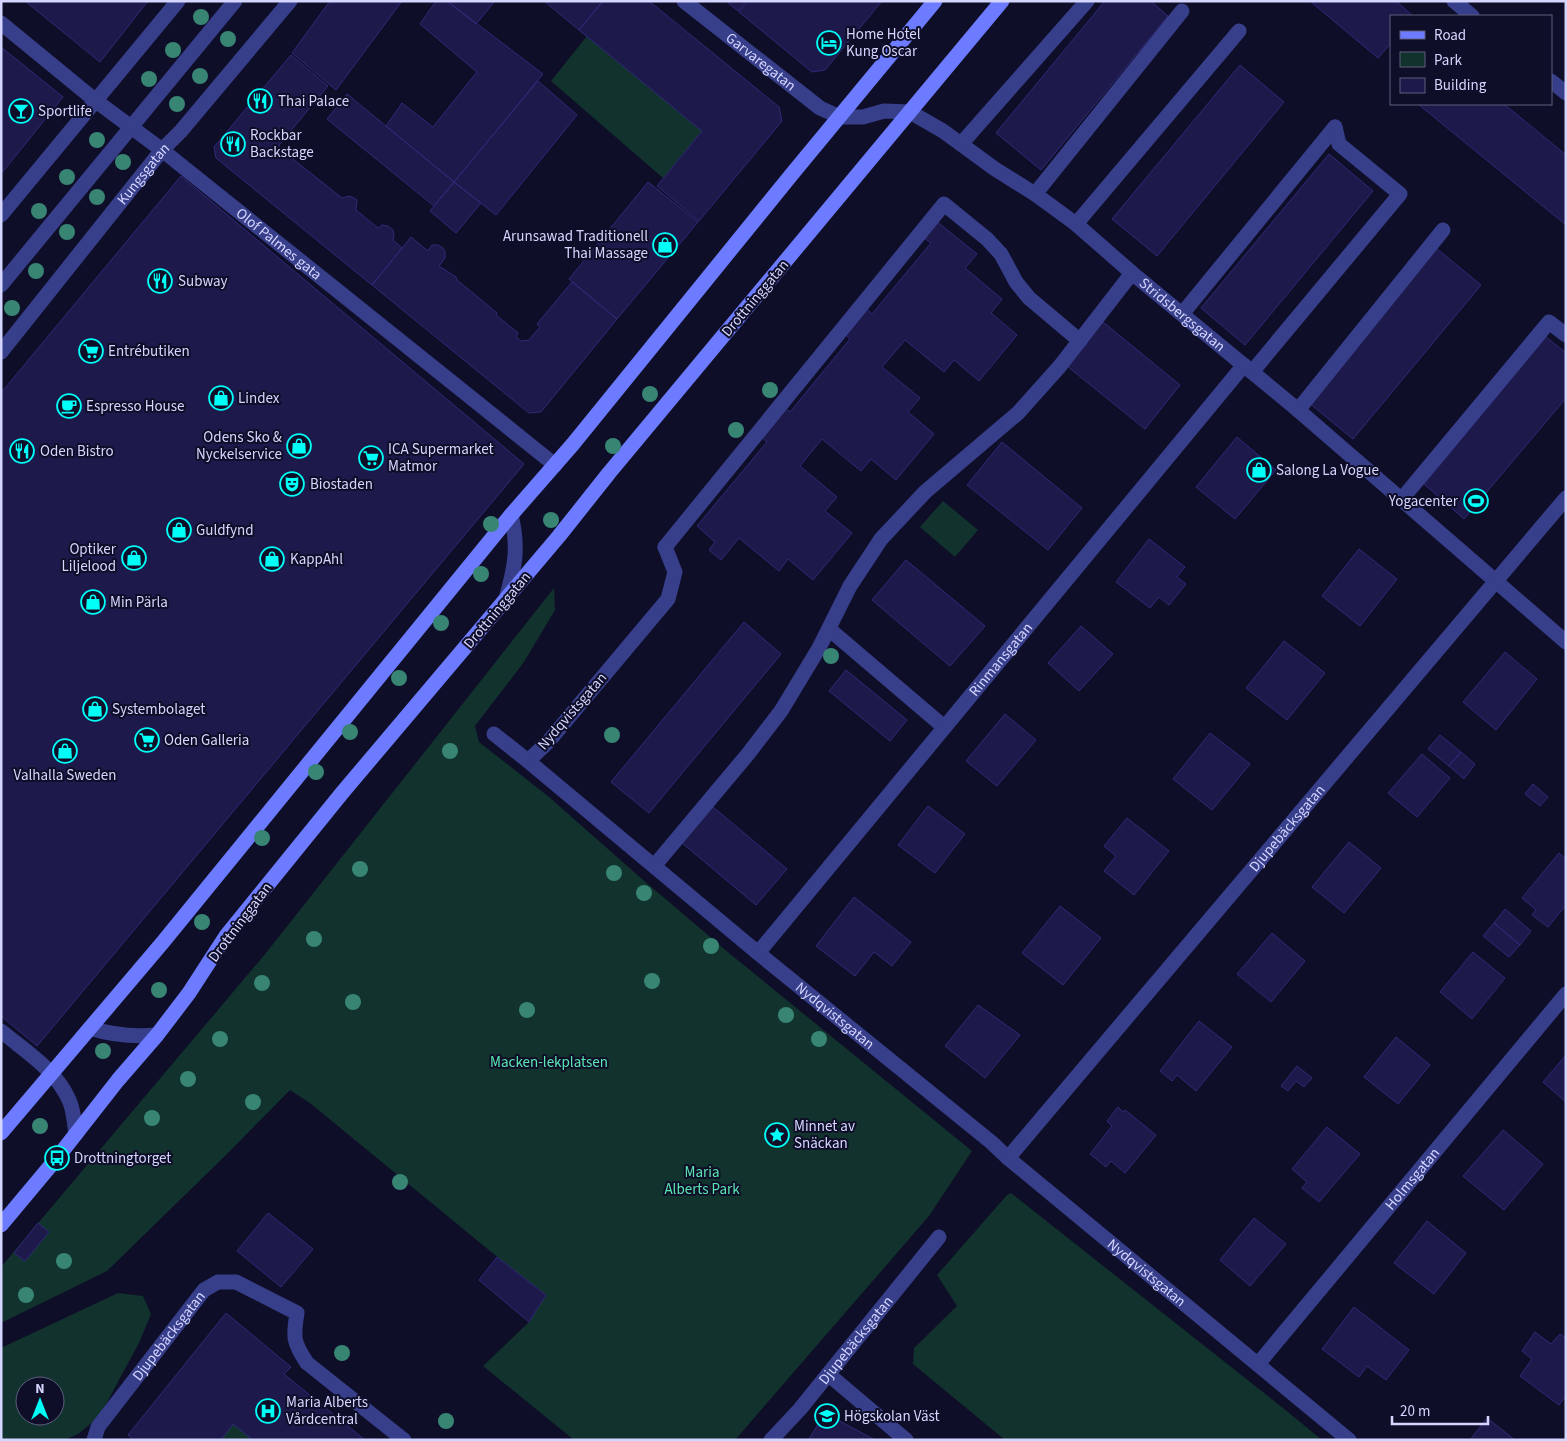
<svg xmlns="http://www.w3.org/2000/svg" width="1567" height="1441" font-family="'Source Sans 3',sans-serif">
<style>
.green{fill:#11322d;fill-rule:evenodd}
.building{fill:#1d194a;stroke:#2f2a77}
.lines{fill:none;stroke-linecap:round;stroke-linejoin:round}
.lane{stroke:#373e8a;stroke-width:15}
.street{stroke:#373e8a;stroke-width:15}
.secondary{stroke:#6c7bff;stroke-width:15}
.tree{fill:#388574}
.labels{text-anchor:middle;stroke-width:4;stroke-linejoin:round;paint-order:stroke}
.poi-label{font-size:15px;fill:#d5d6ff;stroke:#0f0e28;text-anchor:start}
.street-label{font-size:15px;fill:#d5d6ff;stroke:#0f0e28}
.park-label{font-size:15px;fill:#5ae7b2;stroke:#0f0e28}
</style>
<rect width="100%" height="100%" fill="#0f0e28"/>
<!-- green -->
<path class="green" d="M587 36 702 131 663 178 551 81Z
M943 501 978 530 955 557 920 527Z
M554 588 555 610 524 662 475 726 479 742 549 797 642 879 729 953 972 1151 929 1216 735 1440H574L483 1366 529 1322 546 1295 490 1251 310 1103 290 1090 226 1155 107 1271 1 1323V1267L266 953Z
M1011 1193 1288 1412 1322 1440H1005L913 1364 914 1348 957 1306 937 1275 1007 1195Z
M118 1293 143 1296 151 1314 139 1343 99 1417 78 1434 64 1440H1V1348ZM25 1386H55V1416H25Z
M233 1424 253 1440H221Z"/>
<!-- building -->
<path class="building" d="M25 1H148L100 62Z
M330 1H402L336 90 292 53Z
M436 1H447L543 74 454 182 386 126 402 103 433 127 477 72 420 24Z
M447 1H495L476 24Z
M544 1H603L579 30Z
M603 1H649L779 107 782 121 699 221 657 186 702 131 579 30Z
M726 1H746L738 11Z
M748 1H882L825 70 812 72 739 12Z
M1105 1H1151L1168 16 1041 170 996 133Z
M1310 1H1396L1413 16H1391V43L1378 58Z
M1 47 63 97 1 174Z
M291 55 328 86 279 145V148L342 198 350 196 357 200 356 210 378 228 382 225 388 226 393 230 394 235 393 240 402 248 372 285 216 158 214 147Z
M1240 65 1284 102 1157 256 1112 219Z
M538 81 577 115 496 215 454 182Z
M347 94 454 182 434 206 327 119Z
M1418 104H1504L1566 155V225Z
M1329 154 1373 191 1245 345 1201 308Z
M181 176 524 464 37 1046 1 1016V393Z
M454 182 481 203 456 233 430 211Z
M648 182 698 222 617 319 569 279Z
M936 221 977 254 965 268 1002 299 991 313 1017 335 979 381 954 360 944 372 905 340 882 367 920 398 908 412 934 434 896 480 871 459 861 471 822 439 800 466 837 497 825 511 852 533 813 580 788 559 779 571 739 538 721 560 709 550 715 542 697 526 767 442 759 435 783 406 790 412 850 339 844 333 865 307 872 314 931 243 924 238Z
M411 237 428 251 432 245H438L443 248 445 252V258L439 266 456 277 457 280 497 313 496 315 518 333 516 337 521 341 529 340 540 327 537 324 572 282 617 319 541 412 529 413 372 285Z
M1436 248 1481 285 1353 439 1308 402Z
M1103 322 1180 385 1145 429 1067 366Z
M1546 337 1566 353V398L1464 519 1424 484Z
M1237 437 1276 470 1235 519 1196 487Z
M1002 442 1082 508 1048 550 967 485Z
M1149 539 1185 567 1177 577 1186 584 1169 605 1159 597 1150 608 1116 582Z
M1359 549 1397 579 1360 626 1322 596Z
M906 560 985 626 950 666 872 600Z
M744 622 781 654 649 813 611 782Z
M1081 626 1113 654 1079 691 1048 663Z
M1284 641 1325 673 1287 720 1246 688Z
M1505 652 1537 679 1496 730 1463 702Z
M846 670 907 720 890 741 829 691Z
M1005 714 1036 740 997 786 966 761Z
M1210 733 1250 764 1212 810 1173 779Z
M1440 735 1461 752 1449 766 1428 749Z
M1461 752 1475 764 1464 779 1449 766Z
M1422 754 1450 778 1417 817 1388 793Z
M1533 784 1548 797 1540 806 1525 794Z
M928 806 965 834 935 873 898 845Z
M713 807 787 869 756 905 682 843Z
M1127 818 1169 851 1134 895 1104 871 1116 856 1104 846Z
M1349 842 1381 868 1344 913 1312 887Z
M1559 853 1566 859V905L1548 927 1532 915 1536 910 1522 898Z
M854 897 911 942 892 966 874 952 855 976 816 946Z
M1060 906 1101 938 1063 985 1022 953Z
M1505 909 1531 931 1520 945 1494 923Z
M1494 923 1520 945 1509 957 1483 936Z
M1272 933 1305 961 1271 1002 1237 974Z
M1473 952 1505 978 1472 1019 1440 992Z
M978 1005 1020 1035 985 1078 945 1046Z
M1199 1021 1232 1047 1196 1091 1177 1075 1172 1081 1160 1071Z
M1396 1037 1430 1065 1398 1104 1364 1077Z
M1566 1055V1102L1543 1082Z
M1297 1066 1312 1078 1304 1087 1296 1081 1288 1091 1281 1086Z
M1118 1107 1123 1112 1125 1110 1156 1135 1125 1173 1111 1161 1106 1167 1090 1154 1112 1126 1107 1121Z
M1327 1127 1360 1154 1319 1202 1302 1188 1307 1182 1292 1169Z
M1503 1130 1543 1164 1504 1210 1463 1176Z
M268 1213 313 1249 281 1287 237 1251Z
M1254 1218 1286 1244 1250 1286 1220 1260Z
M1427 1221 1466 1253 1434 1294 1394 1263Z
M38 1223 49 1232 25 1261 14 1253Z
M497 1257 546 1295 529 1322 479 1280Z
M1354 1307 1409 1350 1386 1380 1367 1366 1359 1377 1322 1349Z
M226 1313 291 1367 284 1374 365 1440H253L233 1424 221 1440H134L128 1435Z
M1535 1332 1551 1344 1560 1334 1566 1338V1396L1559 1405 1520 1376 1532 1359 1522 1351Z
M825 1413 875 1440H807L809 1439Z
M1487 1418 1515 1440H1470Z"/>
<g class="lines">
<!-- lane -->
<g class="lane">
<path d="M1035 194 1182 11"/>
<path d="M1076 224 1239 31"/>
<path d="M1182 314 1335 127"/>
<path d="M1252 372 1400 194 1339 144 1335 127"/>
<path d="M1298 410 1443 230"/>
<path d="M1401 500 1549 322 1566 335"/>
<path d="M665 547 944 204 987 239 1001 254 1016 282 1029 298 1080 341"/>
<path d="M506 599C515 567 519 547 511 515"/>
<path d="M829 629 944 727"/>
<path d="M655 865 748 754 781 711 819 648 850 586 881 539 925 492 1018 413 1060 366 1132 273"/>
<path d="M90 1028C112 1035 134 1037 157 1035"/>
<path id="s1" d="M94 1440 98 1427 204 1290 218 1282H236L297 1313C293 1337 293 1342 307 1363L404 1440"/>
</g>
<!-- street -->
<g class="street">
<path id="s2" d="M684 1 820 108 840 117H863L884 111 910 112 943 131 995 169 1035 194 1076 224 1132 273 1298 410 1566 642"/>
<path d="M1454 1 1472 16"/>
<path id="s3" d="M1 23 96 101 162 150 555 465"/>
<path d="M1551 81 1566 93"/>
<path d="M961 144 1087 1"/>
<path d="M1 215 178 1"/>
<path d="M1 285 235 1"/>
<path id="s4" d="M1 352 162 150 181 131 290 1"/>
<path id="s5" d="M665 547 675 572 668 599 548 742 528 761 758 953 991 1142 1008 1158 1349 1440"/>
<path d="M494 734 528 761"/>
<path id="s6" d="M758 953 1244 365"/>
<path d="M1 1031C25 1051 56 1070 69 1100 74 1110 74 1123 76 1134"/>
<path id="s7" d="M1008 1158 1566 498"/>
<path id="s8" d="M1258 1364 1566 994"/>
<path d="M828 1374 906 1440"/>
<path id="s9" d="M771 1440 800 1409 939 1237"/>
</g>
<!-- secondary -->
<path class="secondary" d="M1 1133 163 942 511 515 573 444 792 174 935 1
M1 1225 57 1158 118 1080 157 1035 189 993 226 936 342 793 559 536 609 473 1002 1"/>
</g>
<!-- trees -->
<g class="tree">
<circle cx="201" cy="17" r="8"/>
<circle cx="228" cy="39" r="8"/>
<circle cx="173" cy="50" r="8"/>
<circle cx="200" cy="76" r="8"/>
<circle cx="149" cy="79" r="8"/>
<circle cx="177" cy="104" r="8"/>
<circle cx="97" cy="140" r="8"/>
<circle cx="123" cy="162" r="8"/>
<circle cx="67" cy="177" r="8"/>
<circle cx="97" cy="197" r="8"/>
<circle cx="39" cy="211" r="8"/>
<circle cx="67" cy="232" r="8"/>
<circle cx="36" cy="271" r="8"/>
<circle cx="12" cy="308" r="8"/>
<circle cx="770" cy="390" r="8"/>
<circle cx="650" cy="394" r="8"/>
<circle cx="736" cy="430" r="8"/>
<circle cx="613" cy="446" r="8"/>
<circle cx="551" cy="520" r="8"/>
<circle cx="491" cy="524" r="8"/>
<circle cx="481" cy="574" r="8"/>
<circle cx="441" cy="623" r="8"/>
<circle cx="831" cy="656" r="8"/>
<circle cx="399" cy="678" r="8"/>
<circle cx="350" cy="732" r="8"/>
<circle cx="612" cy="735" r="8"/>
<circle cx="450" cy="751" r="8"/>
<circle cx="316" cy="772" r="8"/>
<circle cx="262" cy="838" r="8"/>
<circle cx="360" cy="869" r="8"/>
<circle cx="614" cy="873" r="8"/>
<circle cx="644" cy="893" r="8"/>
<circle cx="202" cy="922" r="8"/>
<circle cx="314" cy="939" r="8"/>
<circle cx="711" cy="946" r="8"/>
<circle cx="652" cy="981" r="8"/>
<circle cx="262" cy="983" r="8"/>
<circle cx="159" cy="990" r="8"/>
<circle cx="353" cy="1002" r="8"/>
<circle cx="527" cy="1010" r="8"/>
<circle cx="786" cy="1015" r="8"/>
<circle cx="220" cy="1039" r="8"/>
<circle cx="819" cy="1039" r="8"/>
<circle cx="103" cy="1051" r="8"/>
<circle cx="188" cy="1079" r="8"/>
<circle cx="253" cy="1102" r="8"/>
<circle cx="152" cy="1118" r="8"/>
<circle cx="40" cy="1126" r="8"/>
<circle cx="400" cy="1182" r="8"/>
<circle cx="64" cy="1261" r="8"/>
<circle cx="26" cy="1295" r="8"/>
<circle cx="342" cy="1353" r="8"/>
<circle cx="446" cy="1421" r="8"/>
</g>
<!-- icons -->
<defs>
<g id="hotel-ring" transform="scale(1.25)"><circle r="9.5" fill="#0f0e28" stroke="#01fff8" stroke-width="1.5"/><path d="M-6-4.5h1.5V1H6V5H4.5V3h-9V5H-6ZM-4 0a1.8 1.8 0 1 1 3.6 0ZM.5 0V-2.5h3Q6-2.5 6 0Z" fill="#01fff8"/></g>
<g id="restaurant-ring" transform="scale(1.25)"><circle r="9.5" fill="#0f0e28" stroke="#01fff8" stroke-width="1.5"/><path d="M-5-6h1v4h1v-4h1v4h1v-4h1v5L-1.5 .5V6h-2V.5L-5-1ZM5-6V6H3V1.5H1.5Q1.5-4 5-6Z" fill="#01fff8"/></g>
<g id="bar-ring" transform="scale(1.25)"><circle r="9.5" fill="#0f0e28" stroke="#01fff8" stroke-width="1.5"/><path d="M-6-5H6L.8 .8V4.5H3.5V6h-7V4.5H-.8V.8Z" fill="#01fff8"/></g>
<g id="shop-ring" transform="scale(1.25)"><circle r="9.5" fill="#0f0e28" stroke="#01fff8" stroke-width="1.5"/><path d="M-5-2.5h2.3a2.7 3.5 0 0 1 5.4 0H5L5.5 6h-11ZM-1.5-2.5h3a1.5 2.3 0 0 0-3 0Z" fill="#01fff8"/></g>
<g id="supermarket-ring" transform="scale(1.25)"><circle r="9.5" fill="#0f0e28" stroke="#01fff8" stroke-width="1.5"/><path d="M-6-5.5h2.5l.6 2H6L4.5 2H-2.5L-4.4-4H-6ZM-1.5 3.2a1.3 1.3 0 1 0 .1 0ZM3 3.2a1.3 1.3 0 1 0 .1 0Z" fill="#01fff8"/></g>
<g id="cafe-ring" transform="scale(1.25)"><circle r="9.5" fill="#0f0e28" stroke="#01fff8" stroke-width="1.5"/><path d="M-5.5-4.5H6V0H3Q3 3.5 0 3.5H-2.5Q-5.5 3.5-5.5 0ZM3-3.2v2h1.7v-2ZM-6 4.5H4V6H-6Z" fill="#01fff8"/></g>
<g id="theatre-ring" transform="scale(1.25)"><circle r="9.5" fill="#0f0e28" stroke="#01fff8" stroke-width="1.5"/><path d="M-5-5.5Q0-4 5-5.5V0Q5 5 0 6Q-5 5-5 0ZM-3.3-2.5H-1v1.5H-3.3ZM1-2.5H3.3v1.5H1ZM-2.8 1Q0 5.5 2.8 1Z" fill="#01fff8"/></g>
<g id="stadium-ring" transform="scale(1.25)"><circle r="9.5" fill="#0f0e28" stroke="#01fff8" stroke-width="1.5"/><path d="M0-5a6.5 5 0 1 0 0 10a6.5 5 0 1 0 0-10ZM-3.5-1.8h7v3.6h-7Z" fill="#01fff8"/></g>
<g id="sight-ring" transform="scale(1.25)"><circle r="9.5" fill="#0f0e28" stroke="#01fff8" stroke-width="1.5"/><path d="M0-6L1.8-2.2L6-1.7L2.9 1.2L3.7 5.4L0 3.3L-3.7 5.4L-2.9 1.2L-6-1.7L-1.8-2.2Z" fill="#01fff8"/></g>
<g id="bus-ring" transform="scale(1.25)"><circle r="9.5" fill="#0f0e28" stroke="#01fff8" stroke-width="1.5"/><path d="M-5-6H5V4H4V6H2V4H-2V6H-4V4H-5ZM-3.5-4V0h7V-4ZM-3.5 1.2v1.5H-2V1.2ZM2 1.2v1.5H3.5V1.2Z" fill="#01fff8"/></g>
<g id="hospital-ring" transform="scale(1.25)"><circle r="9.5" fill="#0f0e28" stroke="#01fff8" stroke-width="1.5"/><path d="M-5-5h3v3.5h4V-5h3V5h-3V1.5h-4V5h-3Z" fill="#01fff8"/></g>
<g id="university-ring" transform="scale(1.25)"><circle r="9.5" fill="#0f0e28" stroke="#01fff8" stroke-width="1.5"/><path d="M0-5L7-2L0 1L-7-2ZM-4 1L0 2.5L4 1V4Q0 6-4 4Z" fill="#01fff8"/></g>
</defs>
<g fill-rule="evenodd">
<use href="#hotel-ring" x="829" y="43"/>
<use href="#restaurant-ring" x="260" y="101"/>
<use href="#bar-ring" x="21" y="111"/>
<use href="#restaurant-ring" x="233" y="144"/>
<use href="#shop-ring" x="665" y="245"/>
<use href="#restaurant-ring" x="160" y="281"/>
<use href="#supermarket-ring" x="91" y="351"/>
<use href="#shop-ring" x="221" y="398"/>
<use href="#cafe-ring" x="69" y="406"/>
<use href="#shop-ring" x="299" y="446"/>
<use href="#restaurant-ring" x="22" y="451"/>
<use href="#supermarket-ring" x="371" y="458"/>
<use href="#shop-ring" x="1259" y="470"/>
<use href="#theatre-ring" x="292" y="484"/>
<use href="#stadium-ring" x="1476" y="501"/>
<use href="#shop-ring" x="179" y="530"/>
<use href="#shop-ring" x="134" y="558"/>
<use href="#shop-ring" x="272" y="559"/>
<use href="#shop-ring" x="93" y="602"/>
<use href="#shop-ring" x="95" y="709"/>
<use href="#supermarket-ring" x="147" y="740"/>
<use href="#shop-ring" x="65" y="751"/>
<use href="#sight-ring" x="777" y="1135"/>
<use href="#bus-ring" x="57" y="1158"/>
<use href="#hospital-ring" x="268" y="1411"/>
<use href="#university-ring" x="827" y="1416"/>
</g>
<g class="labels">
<!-- poi labels -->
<g class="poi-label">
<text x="846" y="39">Home Hotel<tspan x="846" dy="17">Kung Oscar</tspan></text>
<text x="278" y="106">Thai Palace</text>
<text x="38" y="116">Sportlife</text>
<text x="250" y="140">Rockbar<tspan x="250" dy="17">Backstage</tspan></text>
<text x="648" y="241" text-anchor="end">Arunsawad Traditionell<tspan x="648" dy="17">Thai Massage</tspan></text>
<text x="178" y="286">Subway</text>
<text x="108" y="356">Entrébutiken</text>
<text x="238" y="403">Lindex</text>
<text x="86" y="411">Espresso House</text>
<text x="282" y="442" text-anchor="end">Odens Sko &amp;<tspan x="282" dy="17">Nyckelservice</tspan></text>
<text x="388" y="454">ICA Supermarket<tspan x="388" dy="17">Matmor</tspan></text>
<text x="40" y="456">Oden Bistro</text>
<text x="1276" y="475">Salong La Vogue</text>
<text x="310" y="489">Biostaden</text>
<text x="1458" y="506" text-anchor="end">Yogacenter</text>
<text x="196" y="535">Guldfynd</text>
<text x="116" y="554" text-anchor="end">Optiker<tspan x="116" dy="17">Liljelood</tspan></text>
<text x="290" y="564">KappAhl</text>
<text x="110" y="607">Min Pärla</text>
<text x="112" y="714">Systembolaget</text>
<text x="164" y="745">Oden Galleria</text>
<text x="65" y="780" text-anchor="middle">Valhalla Sweden</text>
<text x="794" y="1131">Minnet av<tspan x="794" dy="17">Snäckan</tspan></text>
<text x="74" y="1163">Drottningtorget</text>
<text x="286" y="1407">Maria Alberts<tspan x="286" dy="17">Vårdcentral</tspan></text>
<text x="844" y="1421">Högskolan Väst</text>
</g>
<!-- street labels -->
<g class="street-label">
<text dy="5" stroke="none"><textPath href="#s2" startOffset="98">Garvaregatan</textPath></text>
<text dy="5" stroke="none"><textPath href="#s4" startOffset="228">Kungsgatan</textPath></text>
<text dy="5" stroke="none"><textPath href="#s3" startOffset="355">Olof Palmes gata</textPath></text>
<text transform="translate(755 298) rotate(-50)" y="5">Drottninggatan</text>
<text dy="5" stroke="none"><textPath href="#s2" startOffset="606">Stridsbergsgatan</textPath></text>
<text transform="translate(497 610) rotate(-50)" y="5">Drottninggatan</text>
<text dy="5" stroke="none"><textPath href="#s6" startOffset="381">Rinmansgatan</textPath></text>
<text transform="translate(572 711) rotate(-49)" y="5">Nydqvistsgatan</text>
<text dy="5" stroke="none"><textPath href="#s7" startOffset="432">Djupebäcksgatan</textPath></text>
<text transform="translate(240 922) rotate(-53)" y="5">Drottninggatan</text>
<text dy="5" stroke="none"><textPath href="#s5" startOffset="668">Nydqvistsgatan</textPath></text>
<text dy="5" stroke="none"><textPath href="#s8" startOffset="241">Holmsgatan</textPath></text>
<text dy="5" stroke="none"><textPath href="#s5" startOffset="1072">Nydqvistsgatan</textPath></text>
<text dy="5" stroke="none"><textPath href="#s1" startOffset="129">Djupebäcksgatan</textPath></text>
<text dy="5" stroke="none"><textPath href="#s9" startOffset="131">Djupebäcksgatan</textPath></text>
</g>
<!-- park labels -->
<g class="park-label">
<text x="549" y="1067">Macken-lekplatsen</text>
<text x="702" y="1177">Maria<tspan x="702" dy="17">Alberts Park</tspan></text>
</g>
</g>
<!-- border -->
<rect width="1567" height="1441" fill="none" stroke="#d5d6ff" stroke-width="5"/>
<!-- legend -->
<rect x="1390" y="15" width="162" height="90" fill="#0f0e28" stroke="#5e5e7e"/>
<rect x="1400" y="31" width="25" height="8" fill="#6c7bff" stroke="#5e5e7e"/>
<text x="1434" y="40" font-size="15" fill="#d5d6ff">Road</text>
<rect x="1400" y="52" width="25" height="15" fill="#11322d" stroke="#5e5e7e"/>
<text x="1434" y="65" font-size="15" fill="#d5d6ff">Park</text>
<rect x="1400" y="78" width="25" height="15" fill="#1d194a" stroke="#5e5e7e"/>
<text x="1434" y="90" font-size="15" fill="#d5d6ff">Building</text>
<!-- north arrow -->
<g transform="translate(40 1401)"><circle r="24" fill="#0f0e28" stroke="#5e5e7e"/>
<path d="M0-4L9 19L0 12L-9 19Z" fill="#01fff8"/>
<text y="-8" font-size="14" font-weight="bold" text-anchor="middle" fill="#d5d6ff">N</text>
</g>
<!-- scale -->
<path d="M1392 1416v8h96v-8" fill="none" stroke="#d5d6ff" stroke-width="2.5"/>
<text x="1400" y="1416" font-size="15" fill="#d5d6ff" stroke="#0f0e28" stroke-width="4" paint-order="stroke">20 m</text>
</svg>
